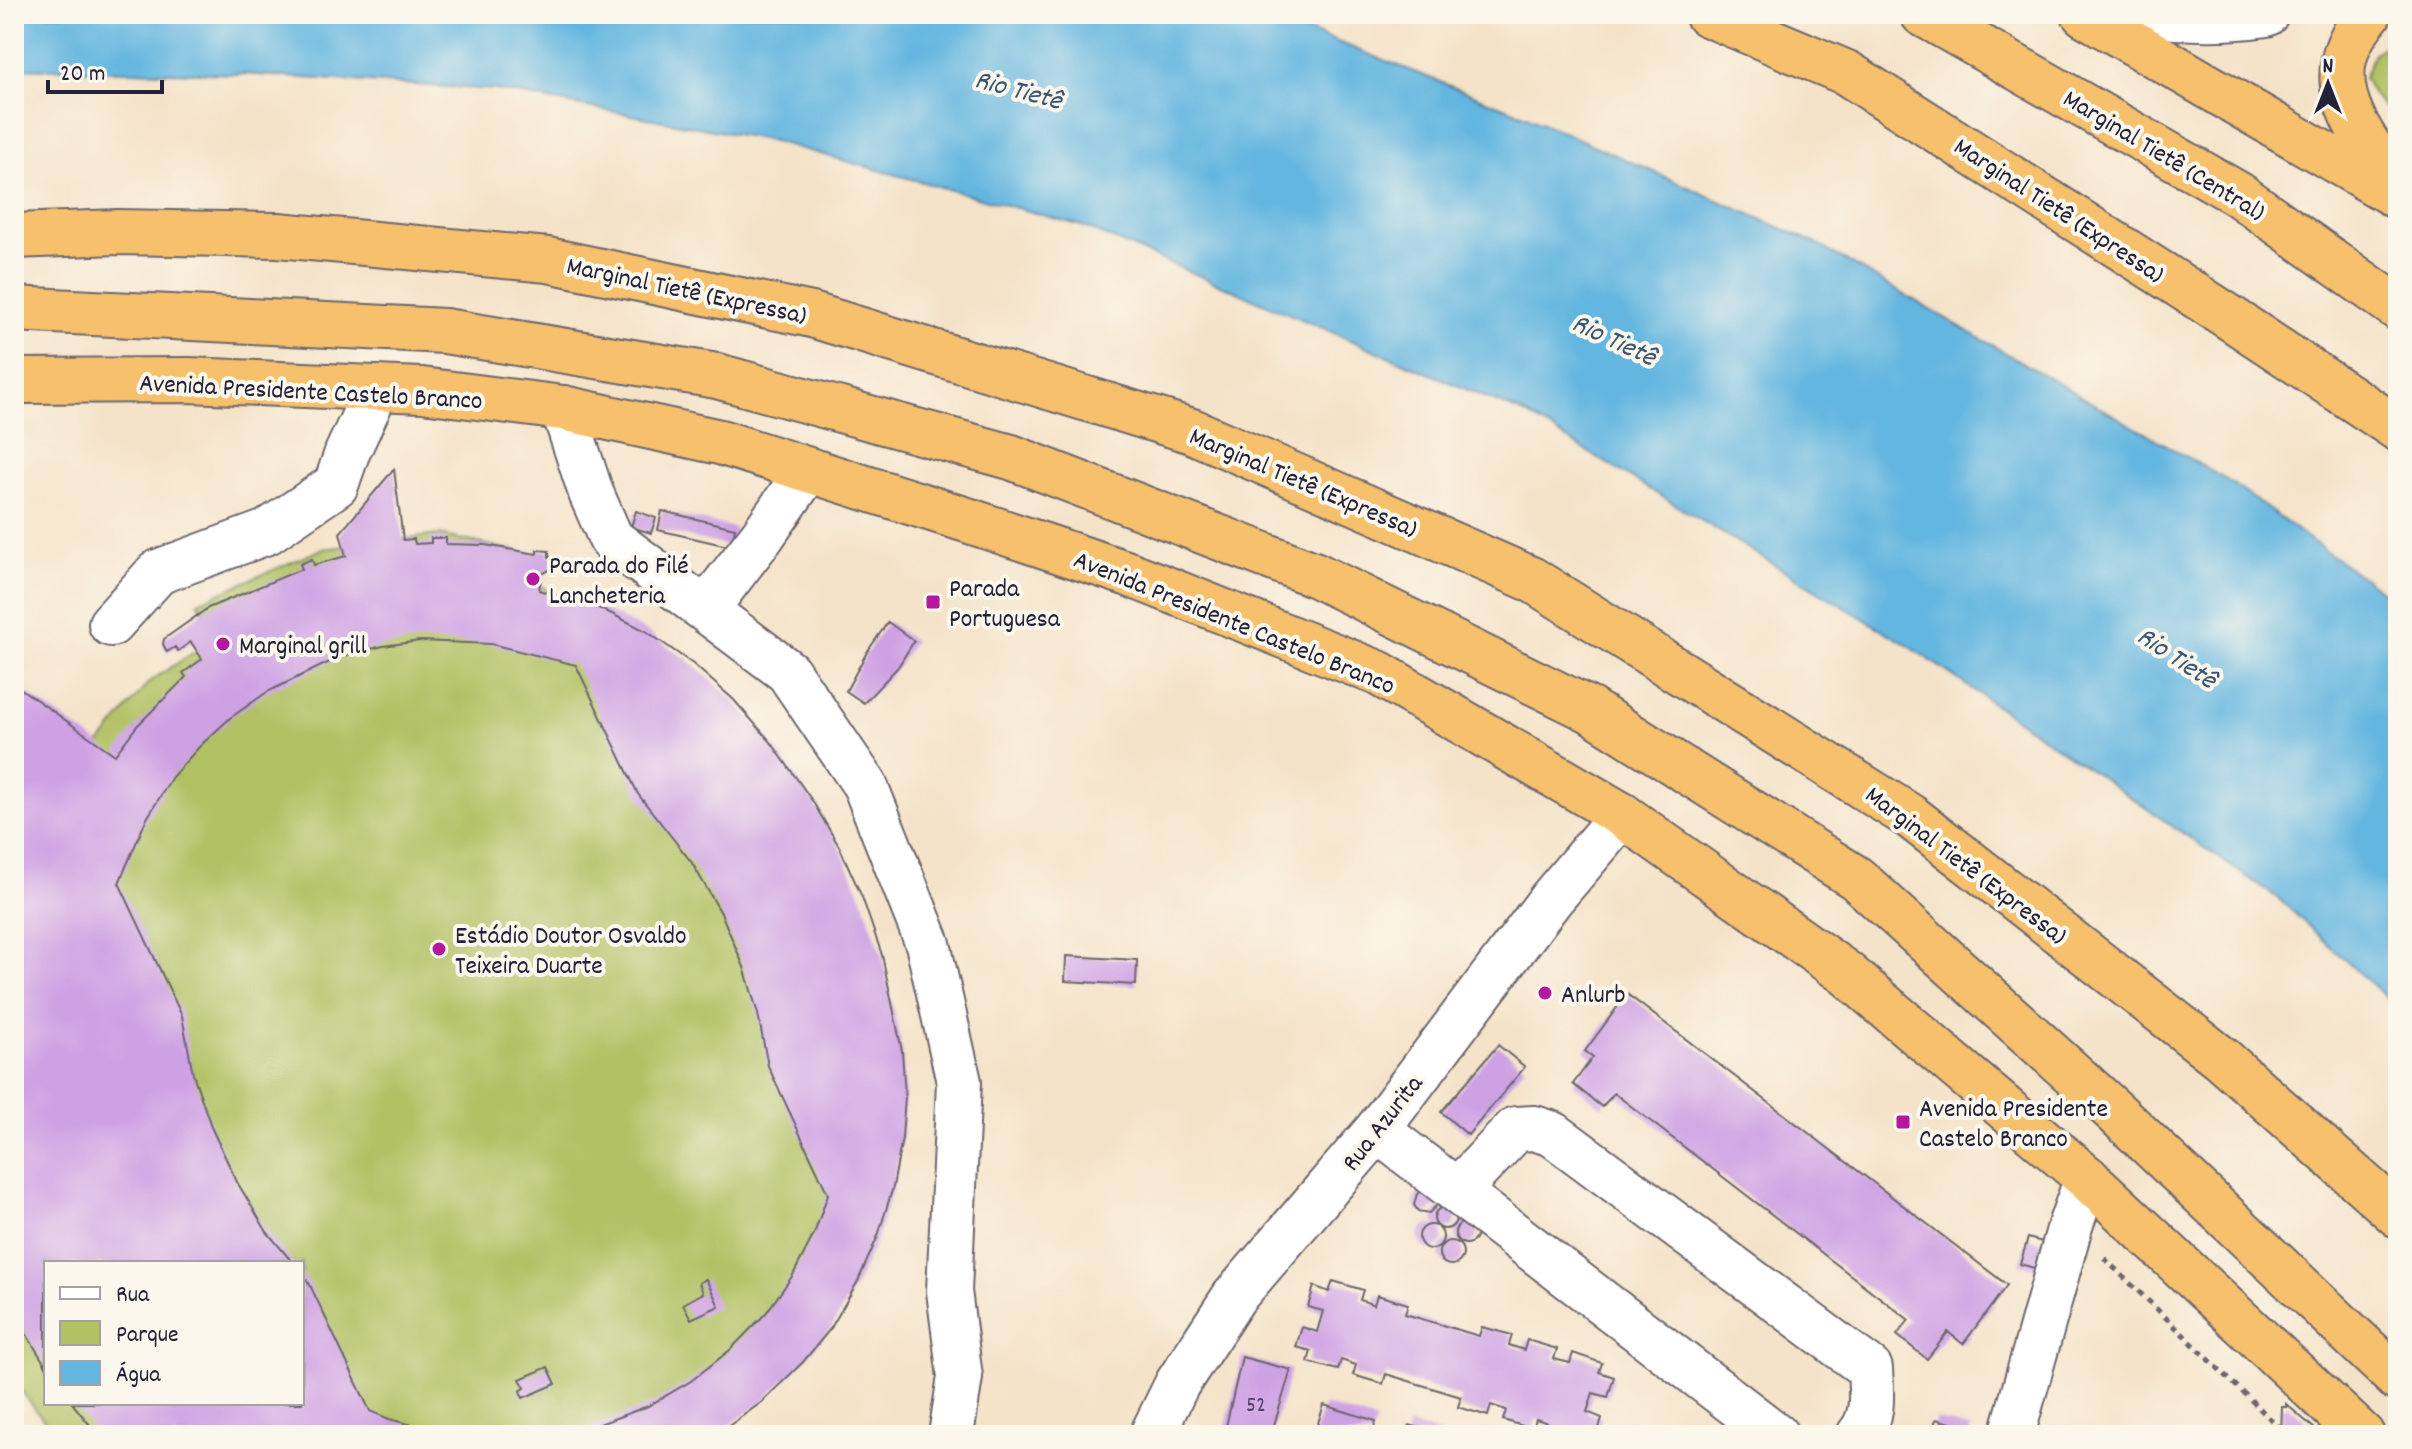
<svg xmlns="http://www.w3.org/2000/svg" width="2412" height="1449" font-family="Dekko,sans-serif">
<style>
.green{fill:#b1c164;stroke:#6a7250;stroke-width:2;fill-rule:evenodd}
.water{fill:#64b6e0;stroke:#436c8e;stroke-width:2}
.building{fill:#cea0e4}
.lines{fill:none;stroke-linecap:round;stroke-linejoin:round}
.minor-casing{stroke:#6c666d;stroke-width:48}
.highway-casing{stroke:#6c666d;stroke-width:48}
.path{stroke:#6c666d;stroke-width:5;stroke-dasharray:6 6;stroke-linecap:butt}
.minor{stroke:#fff;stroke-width:44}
.highway{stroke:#f7c06c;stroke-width:44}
.poi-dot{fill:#b5179e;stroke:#fbf7ec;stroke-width:3}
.labels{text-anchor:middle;stroke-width:8;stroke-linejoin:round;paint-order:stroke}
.number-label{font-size:22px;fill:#4d4265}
.street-label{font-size:26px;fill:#22223b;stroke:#fbf7ec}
.poi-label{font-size:26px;fill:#22223b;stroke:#fbf7ec;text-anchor:start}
.water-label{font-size:28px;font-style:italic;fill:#395675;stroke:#fbf7ec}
</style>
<rect width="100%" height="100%" fill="#fbf7ec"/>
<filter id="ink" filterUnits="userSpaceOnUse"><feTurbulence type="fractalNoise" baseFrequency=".0125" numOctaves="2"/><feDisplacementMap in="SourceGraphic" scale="16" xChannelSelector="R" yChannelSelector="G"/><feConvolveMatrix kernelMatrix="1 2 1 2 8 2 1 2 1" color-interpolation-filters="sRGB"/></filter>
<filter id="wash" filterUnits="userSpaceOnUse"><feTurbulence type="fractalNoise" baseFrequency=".006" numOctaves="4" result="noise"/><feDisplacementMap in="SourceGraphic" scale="32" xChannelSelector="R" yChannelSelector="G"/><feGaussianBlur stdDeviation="1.8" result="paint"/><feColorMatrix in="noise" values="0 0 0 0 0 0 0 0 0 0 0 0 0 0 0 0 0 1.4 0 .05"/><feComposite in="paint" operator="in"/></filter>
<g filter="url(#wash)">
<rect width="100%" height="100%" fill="#f5e3c9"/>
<!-- green -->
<path class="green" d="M2398 38V121L2373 95 2364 78 2374 53Z
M439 535 552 558 535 583 688 661 885 1155 726 1416 689 1435H55L14 1381V710L94 751 149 682 217 637 198 602 322 549ZM46 1263H302V1403H46Z"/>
<!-- water -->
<path class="water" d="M14 14H1266L1522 114 1813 242 2230 482 2398 603V1009L2279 899 1909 646 1527 415 1082 226 773 141 495 90 242 74 14 68Z"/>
<g id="blocks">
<!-- building -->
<path class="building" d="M394 469 403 540 414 539 415 544 431 543V538H446V544L485 545 537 554V550L549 551V557H559V565L542 574 539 590 604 610 646 631 693 664 733 699 771 742 813 802 840 848 862 897 882 955 902 1051 905 1096 902 1138 893 1187 878 1236 858 1281 831 1328 803 1362 762 1402 716 1435 556 1433 589 1428 648 1406 691 1381 730 1350 766 1313 793 1275 814 1234 828 1194 768 1066 758 1014 744 967 721 913 692 863 638 794 576 665 491 644 420 641 383 646 340 657 267 692 230 718 200 746 172 777 146 820 119 883 182 1016 193 1074 212 1129 237 1182 267 1232 293 1263H46V1366L14 1314V684L115 755 137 726 186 677 183 673 202 659 191 642 178 651 175 647 167 652 163 644 164 639 208 608 302 569 300 564 312 559 314 565 346 556 340 533Z
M636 511 656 518 651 533 631 527Z
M662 511 735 528 732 547 658 530Z
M888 622 914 641 898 667 864 703 846 691 867 652Z
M1066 956 1137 960 1136 985 1065 981Z
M1627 994 2007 1285 1963 1344 1948 1332 1927 1359 1897 1335 1909 1320 1614 1093 1602 1107 1573 1084 1593 1057 1585 1051Z
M1498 1045 1525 1067 1468 1135 1441 1112Z
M1423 1190 1438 1204 1429 1213 1418 1211 1414 1205 1417 1194Z
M1434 1218a11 11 0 1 1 22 0a11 11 0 1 1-22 0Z
M1455 1233a11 11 0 1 1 22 0a11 11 0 1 1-22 0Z
M1419 1237a12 12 0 1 1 24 0a12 12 0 1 1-24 0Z
M2028 1238 2046 1243 2038 1269 2020 1264Z
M1439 1253a12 12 0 1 1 24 0a12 12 0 1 1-24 0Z
M302 1274 309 1283 370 1411 389 1419 452 1435H98L72 1403H302Z
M706 1279 719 1306 691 1319 683 1304 703 1293 699 1283Z
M1333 1281 1363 1290 1360 1300 1374 1305 1377 1295 1408 1304 1405 1314 1479 1336 1482 1327 1512 1335 1509 1345 1524 1350 1527 1340 1557 1349 1554 1359 1570 1363 1573 1353 1602 1363 1599 1372 1614 1377 1608 1397 1593 1393 1587 1412 1602 1418 1597 1435 1581 1433V1435H1551L1548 1434 1551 1424 1536 1419 1533 1429 1503 1420 1506 1410 1491 1405 1488 1416 1458 1407 1461 1397 1386 1374 1383 1384 1353 1375 1356 1365 1341 1360 1338 1370 1308 1362 1311 1351 1296 1347 1302 1327 1317 1332 1323 1311 1308 1307 1314 1286 1329 1292Z
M1242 1357 1291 1370 1271 1435H1224Z
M548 1367 556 1384 523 1398 520 1391 525 1388 520 1379Z
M2286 1404 2322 1435H2281L2282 1407H2286Z
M1324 1405 1376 1421 1372 1435H1314Z
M1936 1419 1971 1429 1969 1435H1931Z
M1409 1425 1443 1434V1435H1406Z"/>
</g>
</g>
<g filter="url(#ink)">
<use href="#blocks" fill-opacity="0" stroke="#6c666d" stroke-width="2"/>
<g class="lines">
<!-- minor casing -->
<g class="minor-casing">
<path id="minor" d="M2144 14C2184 19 2226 20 2266 14
M563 408 591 493 611 539 788 672 865 785 928 944 959 1082 949 1291 960 1377 951 1435
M706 609 763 535 808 470
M111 624 158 572 267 532 336 485 347 453 377 388
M1377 1130 1776 1435
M1457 1191 1516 1129 1534 1128 1553 1134 1870 1369C1871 1392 1875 1416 1859 1435
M1152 1435 1177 1384 1234 1297 1377 1130 1551 899 1622 815
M2012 1435 2070 1226 2087 1178"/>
</g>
<!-- highway casing -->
<g class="highway-casing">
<path id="highway" d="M1707 14 1847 73 2223 313 2398 429
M1923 14 2238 194 2398 308
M2084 14 2398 197
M2369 14C2312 78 2358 131 2398 187
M14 236 118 232 278 235 548 260 812 315 1192 431 1531 579 1911 817 2221 1058 2398 1215
M14 309 445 331 717 376 1011 457 1316 575 1590 710 1856 878 2113 1110 2398 1379
M14 381 189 380 422 390 563 408 720 442 967 520 1129 574 1378 673 1622 815 1846 973 2087 1178 2362 1435"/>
</g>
<!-- path -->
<path class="path" d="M2104 1258 2287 1435"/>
<!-- minor -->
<use href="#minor" class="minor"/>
<!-- highway -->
<use href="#highway" class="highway"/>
</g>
</g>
<!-- markers -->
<g class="poi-dot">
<circle cx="533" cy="579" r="8"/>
<rect x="925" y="594" width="16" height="16" rx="4"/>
<circle cx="223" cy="644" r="8"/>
<circle cx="439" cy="949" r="8"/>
<circle cx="1545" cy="993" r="8"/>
<rect x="1895" y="1114" width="16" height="16" rx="4"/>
</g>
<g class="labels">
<!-- number labels -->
<g class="number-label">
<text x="1256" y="1411">52</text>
</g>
<!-- street labels -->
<g class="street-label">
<text transform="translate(2165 154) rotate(31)" y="9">Marginal Tietê (Central)</text>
<text transform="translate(2060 209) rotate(33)" y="9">Marginal Tietê (Expressa)</text>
<text transform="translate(687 289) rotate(12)" y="9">Marginal Tietê (Expressa)</text>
<text transform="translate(311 390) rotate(3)" y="9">Avenida Presidente Castelo Branco</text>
<text transform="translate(1304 481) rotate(23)" y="9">Marginal Tietê (Expressa)</text>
<text transform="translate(1235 621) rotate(22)" y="9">Avenida Presidente Castelo Branco</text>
<text transform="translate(1967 864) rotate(37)" y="9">Marginal Tietê (Expressa)</text>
<text transform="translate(1381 1122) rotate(-52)" y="9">Rua Azurita</text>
</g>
<!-- poi labels -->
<g class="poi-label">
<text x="549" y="573">Parada do Filé<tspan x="549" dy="30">Lancheteria</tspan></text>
<text x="949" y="596">Parada<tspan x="949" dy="30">Portuguesa</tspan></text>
<text x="239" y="653">Marginal grill</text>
<text x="455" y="943">Estádio Doutor Osvaldo<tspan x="455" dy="30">Teixeira Duarte</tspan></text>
<text x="1561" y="1002">Anlurb</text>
<text x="1919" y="1116">Avenida Presidente<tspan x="1919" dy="30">Castelo Branco</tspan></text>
</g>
<!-- water labels -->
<g class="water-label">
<text transform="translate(1019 88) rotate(15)" y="10">Rio Tietê</text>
<text transform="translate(1615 338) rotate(25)" y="10">Rio Tietê</text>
<text transform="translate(2178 656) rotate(34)" y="10">Rio Tietê</text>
</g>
</g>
<!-- margin -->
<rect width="2412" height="1449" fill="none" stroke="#fbf7ec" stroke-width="48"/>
<!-- legend -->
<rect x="44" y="1261" width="260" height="144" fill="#fbf7ec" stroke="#a4a2a5" stroke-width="2"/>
<rect x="60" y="1287" width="40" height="12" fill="#ffffff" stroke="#a4a2a5" stroke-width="2"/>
<text x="116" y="1301" font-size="24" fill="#22223b">Rua</text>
<rect x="60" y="1321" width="40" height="24" fill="#b1c164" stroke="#a4a2a5" stroke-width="2"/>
<text x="116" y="1341" font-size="24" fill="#22223b">Parque</text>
<rect x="60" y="1361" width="40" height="24" fill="#64b6e0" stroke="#a4a2a5" stroke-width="2"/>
<text x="116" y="1381" font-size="24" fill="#22223b">Água</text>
<!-- north arrow -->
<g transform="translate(2328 84)" stroke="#fbf7ec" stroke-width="6" paint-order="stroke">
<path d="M0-6L14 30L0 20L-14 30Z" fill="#22223b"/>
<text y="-12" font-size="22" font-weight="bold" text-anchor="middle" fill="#22223b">N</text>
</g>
<!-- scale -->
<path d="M48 80v12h114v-12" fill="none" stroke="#22223b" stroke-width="4"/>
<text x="60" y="80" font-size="24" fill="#22223b" stroke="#fbf7ec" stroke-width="6" paint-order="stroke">20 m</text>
</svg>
